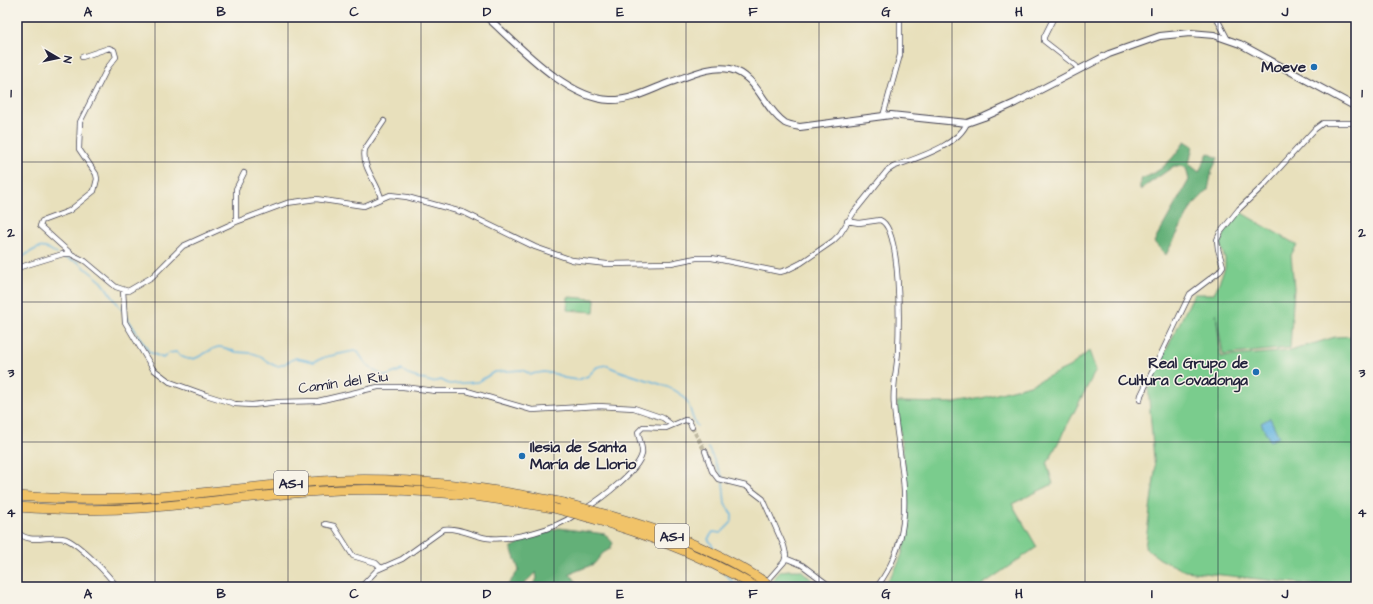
<svg xmlns="http://www.w3.org/2000/svg" width="1373" height="604" font-family="'Architects Daughter',sans-serif">
<style>
.green{fill:#7acc8d;stroke:#4e7764}
.forest{fill:#63b078;stroke:#42695a}
.water{fill:#66b5e0;stroke:#446c8e}
.lines{fill:none;stroke-linecap:round;stroke-linejoin:round}
.stream{stroke:#66b5e0;stroke-width:1.5}
.minor-tunnel{stroke:#c0baa2;stroke-width:4.5;stroke-dasharray:4.5 2;stroke-linecap:butt}
.minor-casing{stroke:#403e4e;stroke-width:6}
.tertiary-casing{stroke:#403e4e;stroke-width:8}
.motorway-casing{stroke:#403e4e;stroke-width:10}
.minor{stroke:#fff;stroke-width:4.5}
.tertiary{stroke:#fff;stroke-width:6}
.motorway{stroke:#f1c369;stroke-width:9}
.motorway-bridge-casing{stroke:#403e4e;stroke-width:10;stroke-linecap:butt}
.motorway-bridge{stroke:#f1c369;stroke-width:9}
.grid{fill:none;stroke:#22223b;stroke-width:1;stroke-opacity:0.55}
.poi-dot{fill:#1f6fb2;stroke:#f7f3e8;stroke-width:1.5}
.labels{text-anchor:middle;stroke-width:3;stroke-linejoin:round;paint-order:stroke}
.shield{fill:#f7f3e8;stroke:#62616f;stroke-width:1}
.shield-label{font-size:14px;font-weight:bold;fill:#22223b}
.poi-label{font-size:15px;font-weight:bold;fill:#22223b;stroke:#f7f3e8;text-anchor:end}
.street-label{font-size:15px;fill:#22223b;stroke:#f7f3e8}
.neatline{fill:none;stroke:#22223b;stroke-width:1.5}
.grid-label{font-size:13px;text-anchor:middle;font-weight:bold;fill:#22223b}
</style>
<rect width="100%" height="100%" fill="#f7f3e8"/>
<filter id="ink" filterUnits="userSpaceOnUse"><feTurbulence type="fractalNoise" baseFrequency=".025" numOctaves="2"/><feDisplacementMap in="SourceGraphic" scale="8" xChannelSelector="R" yChannelSelector="G"/><feConvolveMatrix kernelMatrix="1 2 1 2 8 2 1 2 1" color-interpolation-filters="sRGB"/></filter>
<filter id="wash" filterUnits="userSpaceOnUse"><feTurbulence type="fractalNoise" baseFrequency=".012" numOctaves="4" result="noise"/><feDisplacementMap in="SourceGraphic" scale="16" xChannelSelector="R" yChannelSelector="G"/><feGaussianBlur stdDeviation="0.9" result="paint"/><feColorMatrix in="noise" values="0 0 0 0 0 0 0 0 0 0 0 0 0 0 0 0 0 1.4 0 .05"/><feComposite in="paint" operator="in"/></filter>
<g filter="url(#wash)">
<rect width="100%" height="100%" fill="#e8e0bc"/>
<!-- green -->
<path class="green" d="M1240 212 1297 245 1291 255 1294 288 1290 348 1223 355 1216 313 1221 357 1290 351 1335 337 1356 336V586L1314 585 1185 571 1160 559 1145 548 1155 471 1148 387 1194 294H1214L1225 268V258L1220 245 1225 232Z
M568 297 595 299 594 312 567 310Z
M1089 351 1096 370 1047 464 1053 484 1012 504 1037 547 979 587H883C888 579 894 572 898 564 919 520 900 449 897 402L955 403 982 398 1030 385 1071 366Z
M789 570H801L820 587H782L772 580 781 571Z"/>
<!-- forest -->
<path class="forest" d="M1185 141 1193 146 1189 164 1199 172 1208 153 1218 158 1212 170 1208 190 1192 206 1166 255 1154 242 1189 180 1186 168 1180 166H1174L1140 190V179C1161 173 1173 159 1185 141Z
M559 528 605 534 613 543 610 549 603 553 594 564 569 574 573 577 579 587H534L532 585 537 579 536 572 521 587H506L519 570 511 548 531 536Z"/>
<!-- water -->
<path class="water" d="M1270 418 1279 437 1270 441 1261 423Z"/>
<g class="lines">
<!-- stream -->
<path class="stream" d="M60 256 78 262 102 282 122 310
M17 260C34 252 38 240 57 254
M126 316 149 352 163 358 169 353 176 352C194 369 202 351 218 347 225 346 229 350 236 352 242 353 251 352 257 355 263 357 269 364 276 366 283 367 289 360 296 358L314 362 325 357 354 351 358 352C366 365 371 371 386 376L402 370 411 376 432 382 441 380 449 384 478 382 494 372 522 370 531 374 544 372 556 374 564 378 578 380 588 376 597 367 606 365C626 377 676 383 686 400 692 409 690 416 697 426
M708 448 723 478
M716 551 708 539 713 532 721 533 731 523 732 519V514L725 504 723 482
M726 575 737 587"/>
</g>
</g>
<g filter="url(#ink)">
<g class="lines">
<!-- minor-tunnel -->
<path class="minor-tunnel" d="M692 427 705 451"/>
<!-- minor casing -->
<g class="minor-casing">
<path id="minor" d="M1054 17 1044 37V41L1076 66 1078 70
M1216 17 1227 38
M883 116 900 55V17
M381 198C377 181 361 167 365 149L384 121
M847 221 859 223 880 220C902 228 899 328 898 351 897 369 892 388 894 406 897 444 908 484 903 523 900 548 891 567 877 587
M236 222V189L244 173
M70 253 40 226 42 221 69 211 94 191 97 179 96 174 79 149 80 122 108 67 116 57 114 50 109 48 82 57
M17 268 63 254H71L85 261 116 287 128 291 152 277 183 246 236 222 287 203 316 199 364 206 390 195 407 197 465 213 535 247 572 260 607 264 671 263 696 258H712L780 272 787 270 801 263 833 241 840 234 854 212 887 171 893 167C915 158 957 147 967 123
M123 290 125 322 153 369 170 382 206 395 235 404 252 405 279 402 318 401 378 387H403L436 391H467L532 410 598 406 634 408 663 418 672 425
M1140 400 1141 395 1190 294 1219 272 1223 266 1218 249 1217 240 1220 233 1239 209 1264 185 1315 129 1323 123H1356
M705 451 712 471 718 479 746 486 763 499 784 546 786 555 784 562 762 587
M586 508C601 499 638 471 642 454 643 447 639 440 638 432L643 427 666 428 685 420 689 421 692 427
M325 524 334 526 353 556 376 563 381 568
M17 531C29 546 49 534 66 539 80 545 108 574 117 587
M785 558 802 565 831 587
M361 587 377 570 402 559 444 529C458 527 473 536 487 538 512 541 556 529 576 514"/>
</g>
<!-- tertiary casing -->
<g class="tertiary-casing">
<path id="tertiary" d="M487 17C518 45 567 99 610 100 631 101 652 89 671 82 689 76 711 65 730 69 758 76 763 108 785 123 789 125 795 126 800 127L891 115 967 123 984 117 1015 103 1109 54 1160 36 1190 33 1214 35 1240 44 1356 107"/>
</g>
<!-- motorway casing -->
<g class="motorway-casing">
<path id="motorway" d="M17 496C58 499 99 501 141 498 207 494 273 483 339 480 415 477 489 488 564 503
M17 507C58 510 100 511 141 508 207 503 273 493 339 490 412 487 482 496 553 508"/>
</g>
<!-- minor -->
<use href="#minor" class="minor"/>
<!-- tertiary -->
<use href="#tertiary" class="tertiary"/>
<!-- motorway -->
<use href="#motorway" class="motorway"/>
<!-- motorway-bridge casing -->
<g class="motorway-bridge-casing">
<path id="motorway-bridge" d="M564 503C636 522 710 543 772 587
M553 508C625 526 692 549 756 587"/>
</g>
<!-- motorway-bridge -->
<use href="#motorway-bridge" class="motorway-bridge"/>
</g>
</g>
<!-- grid -->
<path class="grid" d="M155 17V587M288 17V587M421 17V587M554 17V587M686 17V587M819 17V587M952 17V587M1085 17V587M1218 17V587M17 162H1356M17 302H1356M17 442H1356"/>
<!-- markers -->
<g class="poi-dot">
<circle cx="1314" cy="67" r="4"/>
<circle cx="1256" cy="372" r="4"/>
<circle cx="522" cy="456" r="4"/>
</g>
<g class="labels">
<!-- shield labels -->
<g class="shield">
<rect x="274" y="471" width="34" height="24" rx="3"/>
<rect x="655" y="524" width="34" height="24" rx="3"/>
</g>
<g class="shield-label">
<text x="291" y="488">AS-I</text>
<text x="672" y="541">AS-I</text>
</g>
<!-- poi labels -->
<g class="poi-label">
<text x="1306" y="72">Moeve</text>
<text x="1248" y="368">Real Grupo de<tspan x="1248" dy="17">Cultura Covadonga</tspan></text>
<text x="530" y="452" text-anchor="start">Ilesia de Santa<tspan x="530" dy="17">María de Llorio</tspan></text>
</g>
<!-- street labels -->
<g class="street-label">
<text transform="translate(343 382) rotate(-8)" y="5">Camín del Riu</text>
</g>
</g>
<!-- margin -->
<rect width="1373" height="604" fill="none" stroke="#f7f3e8" stroke-width="44"/>
<!-- north arrow -->
<g transform="translate(58 58) rotate(99)" stroke="#f7f3e8" stroke-width="3" paint-order="stroke">
<path d="M0-3L7 15L0 10L-7 15Z" fill="#22223b"/>
<text y="-6" font-size="11" font-weight="bold" text-anchor="middle" fill="#22223b">N</text>
</g>
<rect x="22" y="22" width="1329" height="560" class="neatline"/>
<g class="grid-label">
<text x="88" y="16">A</text>
<text x="221" y="16">B</text>
<text x="354" y="16">C</text>
<text x="487" y="16">D</text>
<text x="620" y="16">E</text>
<text x="753" y="16">F</text>
<text x="886" y="16">G</text>
<text x="1019" y="16">H</text>
<text x="1152" y="16">I</text>
<text x="1285" y="16">J</text>
<text x="11" y="97">1</text>
<text x="1362" y="97">1</text>
<text x="11" y="237">2</text>
<text x="1362" y="237">2</text>
<text x="11" y="377">3</text>
<text x="1362" y="377">3</text>
<text x="11" y="517">4</text>
<text x="1362" y="517">4</text>
<text x="88" y="598">A</text>
<text x="221" y="598">B</text>
<text x="354" y="598">C</text>
<text x="487" y="598">D</text>
<text x="620" y="598">E</text>
<text x="753" y="598">F</text>
<text x="886" y="598">G</text>
<text x="1019" y="598">H</text>
<text x="1152" y="598">I</text>
<text x="1285" y="598">J</text>
</g>
</svg>
